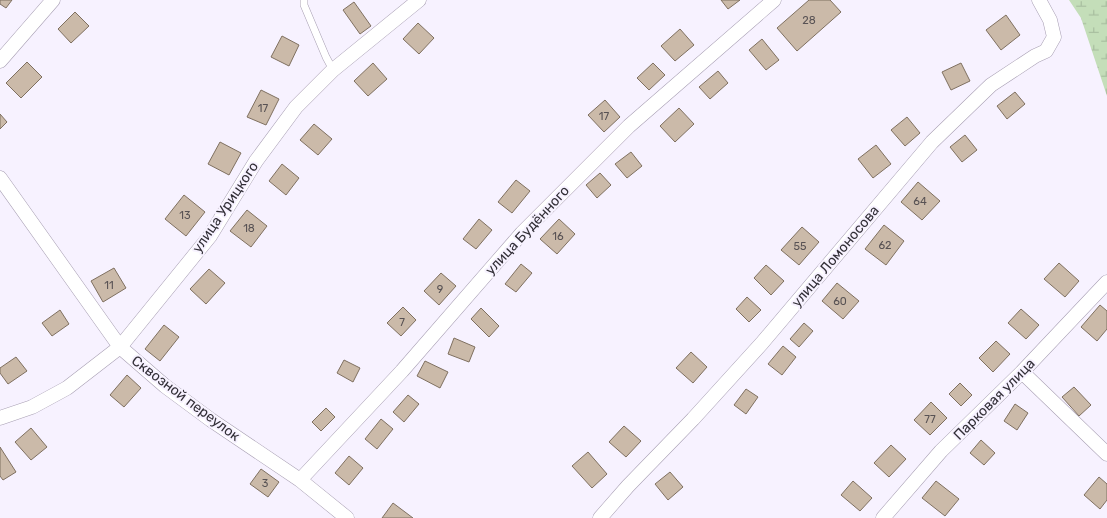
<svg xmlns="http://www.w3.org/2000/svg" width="1107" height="518" font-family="Rubik,sans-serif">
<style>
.wetland{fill:url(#wetland-marsh)}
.building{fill:#cbbaa9;stroke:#7f7060}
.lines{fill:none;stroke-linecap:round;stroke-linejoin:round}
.lane-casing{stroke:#a89fb3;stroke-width:8}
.street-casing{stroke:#a89fb3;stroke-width:15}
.lane{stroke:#fff;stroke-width:7}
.street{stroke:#fff;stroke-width:14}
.labels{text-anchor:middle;stroke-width:4;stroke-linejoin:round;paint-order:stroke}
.number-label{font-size:11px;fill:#585254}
.street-label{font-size:14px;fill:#322f37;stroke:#f7f2ff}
</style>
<defs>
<pattern id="wetland-marsh" width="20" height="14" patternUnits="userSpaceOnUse" patternTransform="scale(1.25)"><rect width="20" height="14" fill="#c4deb9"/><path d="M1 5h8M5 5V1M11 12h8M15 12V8" fill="none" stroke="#a9bfa0"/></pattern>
</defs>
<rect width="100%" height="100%" fill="#f7f2ff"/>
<!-- wetland -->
<path class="wetland" d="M1069 0H1107V96L1081 18Z"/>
<!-- building -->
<path class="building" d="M0 0H12L6 8 0 4Z
M721 0H740L728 9Z
M809 0H830L841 12 797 51 777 28Z
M354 2 371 26 360 34 343 10Z
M75 12 89 26 71 43 58 29Z
M1006 15 1020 35 1001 50 986 30Z
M418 23 434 38 419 54 403 39Z
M680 29 694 45 675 61 661 46Z
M282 36 299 45 289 66 271 57Z
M762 39 779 60 766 70 749 50Z
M27 62 42 77 21 98 6 83Z
M373 63 387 79 368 96 354 81Z
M653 63 665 75 649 90 637 78Z
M961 63 970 81 951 90 942 72Z
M718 71 728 83 710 99 699 87Z
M261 90 279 99 266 125 247 117Z
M1015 92 1025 104 1007 119 997 106Z
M605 100 620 117 604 132 588 115Z
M679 108 694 124 675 142 660 126Z
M0 114 7 122 0 129Z
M907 117 920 133 905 146 891 130Z
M314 124 332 139 318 155 300 140Z
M965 135 977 150 962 162 950 147Z
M220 142 241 153 229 175 208 164Z
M876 145 891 164 873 178 858 159Z
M631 152 642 166 627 178 615 164Z
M282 164 299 178 286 195 269 181Z
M600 173 611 185 597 198 586 185Z
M516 180 530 191 512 213 498 202Z
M918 182 940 201 922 220 901 202Z
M184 195 205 212 186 236 165 219Z
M247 210 267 226 251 247 230 231Z
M479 219 492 230 476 249 463 239Z
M559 219 575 234 557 254 540 239Z
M884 225 904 241 886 265 865 249Z
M802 227 819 242 799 265 781 250Z
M1059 263 1079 281 1065 297 1044 279Z
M521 264 532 273 516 292 505 284Z
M766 265 784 281 771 295 754 278Z
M114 268 126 288 103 302 91 281Z
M209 269 225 283 206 304 190 289Z
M441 273 456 286 439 305 424 291Z
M837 283 859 301 843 319 822 301Z
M747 297 761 310 749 322 736 309Z
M1100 305 1107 311V329L1097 341 1081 327Z
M403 307 416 320 401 336 387 323Z
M481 308 499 326 489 337 471 319Z
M1021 309 1039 325 1026 339 1008 323Z
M60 310 69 324 52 336 42 323Z
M804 323 813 331 799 347 790 339Z
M164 325 179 337 160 361 145 349Z
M454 338 475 347 469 362 448 354Z
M996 341 1010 354 993 372 979 358Z
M783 346 796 357 782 375 768 364Z
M691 352 707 367 693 383 676 368Z
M16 357 27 371 8 384 0 373V368Z
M344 360 360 368 353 382 337 373Z
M425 361 448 372 440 388 417 376Z
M127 375 141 388 124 407 110 395Z
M960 383 972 395 961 406 949 394Z
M1074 387 1091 405 1079 416 1062 397Z
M746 389 758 397 746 414 734 405Z
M408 395 419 404 404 422 393 412Z
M931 402 947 418 930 435 914 420Z
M1015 404 1028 413 1017 430 1004 421Z
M326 408 335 417 321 431 312 422Z
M381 419 393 429 377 449 365 439Z
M624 426 641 441 626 457 609 442Z
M31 428 47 447 31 460 15 442Z
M981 440 995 453 984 465 970 453Z
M891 445 906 459 889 477 874 463Z
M0 447 16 472 3 480 0 476Z
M588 452 607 474 592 488 572 466Z
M349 456 363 468 349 485 335 473Z
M261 469 279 482 268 497 250 484Z
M670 472 683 487 668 500 655 484Z
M1099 477 1107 484V500L1100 509 1084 495Z
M853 481 872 498 860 511 841 495Z
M936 481 959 499 945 516 922 498Z
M393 503 413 518H382Z"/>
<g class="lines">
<!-- lane casing -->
<g class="lane-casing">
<path id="lane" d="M304 0V5L326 57 333 70"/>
</g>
<!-- street casing -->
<g class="street-casing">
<path id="street" d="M0 61 53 0
M0 178 120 347 165 386 211 420 300 480 347 518
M1022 372 1107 454
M0 418 32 407 67 388 120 347 210 236 256 161 296 107 333 70 419 0
M300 480 402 371 522 233 629 126 774 0
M600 518 628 486 693 419 762 343 932 142 991 85 1035 56 1046 51 1054 37 1050 20 1039 0
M883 518 941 451 1022 372 1107 282"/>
</g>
<!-- lane -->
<use href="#lane" class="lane"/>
<!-- street -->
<use href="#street" class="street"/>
</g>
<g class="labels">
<!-- number labels -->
<g class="number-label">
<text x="809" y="24">28</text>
<text x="263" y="112">17</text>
<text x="604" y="120">17</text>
<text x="920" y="205">64</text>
<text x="185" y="219">13</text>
<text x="249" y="232">18</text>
<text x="558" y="240">16</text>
<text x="885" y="249">62</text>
<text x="800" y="250">55</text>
<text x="109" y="289">11</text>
<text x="440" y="293">9</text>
<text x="840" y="305">60</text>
<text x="402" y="326">7</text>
<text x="930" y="423">77</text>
<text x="265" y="487">3</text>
</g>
<!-- street labels -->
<g class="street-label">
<text transform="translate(225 207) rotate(-56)" y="5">улица Урицкого</text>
<text transform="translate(527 230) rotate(-47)" y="5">улица Будённого</text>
<text transform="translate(835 256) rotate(-50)" y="5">улица Ломоносова</text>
<text transform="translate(186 398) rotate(37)" y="5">Сквозной переулок</text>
<text transform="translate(994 399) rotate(-45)" y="5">Парковая улица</text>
</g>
</g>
</svg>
